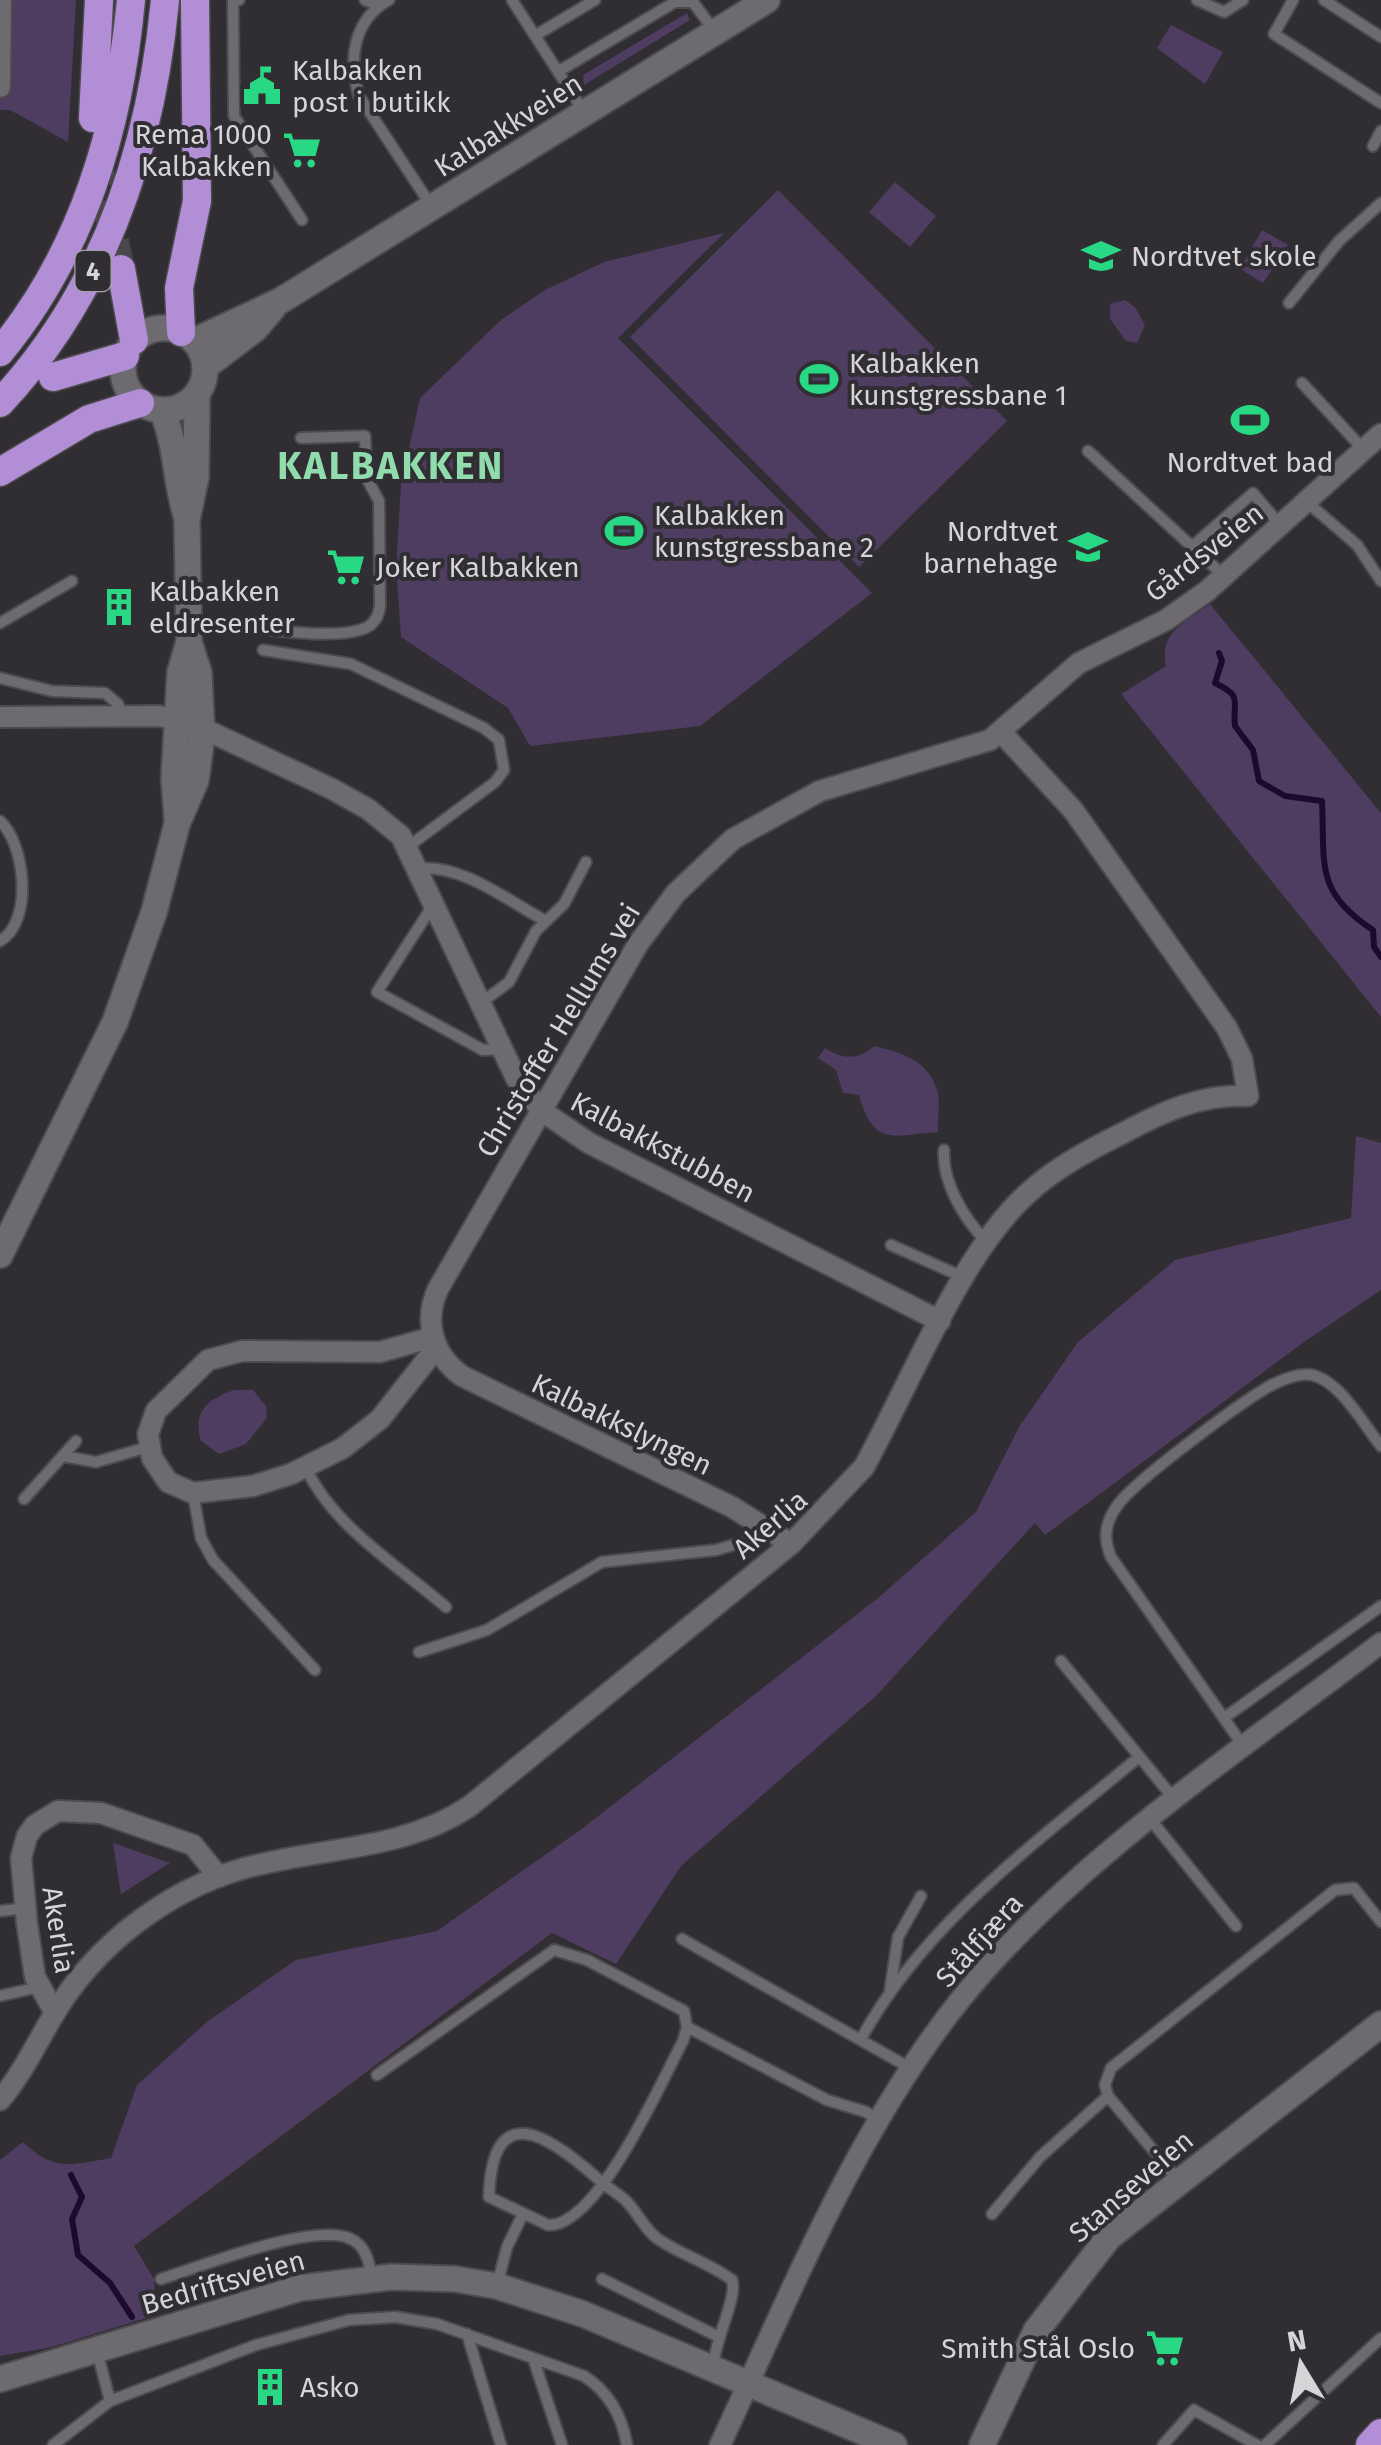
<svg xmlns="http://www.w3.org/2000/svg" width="1381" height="2445" font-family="'Fira Sans',sans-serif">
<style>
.green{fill:#4e3d60}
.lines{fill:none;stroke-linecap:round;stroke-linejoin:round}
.stream{stroke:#1d092d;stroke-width:6}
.trunk-tunnel{stroke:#49474b;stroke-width:28;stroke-dasharray:28 14;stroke-linecap:butt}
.service-casing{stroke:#4d4b4f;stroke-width:14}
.minor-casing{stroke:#4d4b4f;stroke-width:24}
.tertiary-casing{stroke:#4d4b4f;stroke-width:29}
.secondary-casing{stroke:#4d4b4f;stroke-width:29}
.trunk-casing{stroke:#4d4b4f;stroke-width:31}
.service{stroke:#6d6b70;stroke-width:10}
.minor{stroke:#6d6b70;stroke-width:20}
.tertiary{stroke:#6d6b70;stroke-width:25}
.secondary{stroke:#6d6b70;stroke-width:25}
.trunk{stroke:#b18ed6;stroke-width:28}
.labels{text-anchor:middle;stroke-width:8;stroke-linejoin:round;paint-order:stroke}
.shield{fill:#302e32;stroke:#a4a2a6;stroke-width:2.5}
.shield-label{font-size:25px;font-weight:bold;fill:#d6d4d7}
.poi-label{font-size:28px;fill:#d6d4d7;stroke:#302e32;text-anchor:start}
.street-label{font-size:28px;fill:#d6d4d7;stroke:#302e32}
.district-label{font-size:38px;font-weight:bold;letter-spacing:2.5px;fill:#91dcad;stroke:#302e32}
</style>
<rect width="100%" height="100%" fill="#302e32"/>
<!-- green -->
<path class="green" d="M0 0H76L68 142 10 110H0Z
M687 13 690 20 584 85 583 75Z
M1171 25 1223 52 1205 84 1157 48Z
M895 182 936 216 910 247 869 212Z
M778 190 1007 421 859 567 630 337Z
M1262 230 1288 245 1263 283 1240 269Z
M724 233 618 338 872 593 700 726 530 746 508 708 401 637 396 568 401 484 420 398 501 320 545 290 604 262Z
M1125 300 1135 307 1145 325 1137 343 1126 341 1110 319V304Z
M1210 604 1381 813V1017L1121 694 1166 666C1159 631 1184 624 1210 604Z
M874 1046C902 1053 928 1060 937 1090 941 1102 937 1120 938 1132 896 1134 874 1150 859 1095L843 1093 836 1070 818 1058 825 1048C842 1059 858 1061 874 1046Z
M1356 1136 1381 1143V1290L1304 1342 1045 1535 1035 1523 876 1696 681 1866 616 1964 552 1933 134 2246 154 2279 156 2315 52 2347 0 2356V2160L23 2142C55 2172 70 2165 111 2158L137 2085 208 2021 296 1960 437 1931 583 1828 878 1598 976 1512 1019 1427 1078 1342 1175 1260 1351 1218Z
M234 1390H253L266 1406 267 1418 246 1444 219 1454 201 1441C192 1411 208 1399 234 1390Z
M113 1843 170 1863 121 1894Z"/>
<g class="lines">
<!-- stream -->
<path class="stream" d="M1219 653 1222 661 1215 683C1244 697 1232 700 1235 726L1253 750 1259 781 1285 796 1322 801C1325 863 1314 892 1373 930L1374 947 1381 957
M71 2175 82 2197 72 2219 78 2255 110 2283 132 2317"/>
<!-- trunk-tunnel -->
<path class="trunk-tunnel" d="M97 159 121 269"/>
<!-- service casing -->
<g class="service-casing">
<path id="service" d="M239 0H233L234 116 302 220
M365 0 379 6
M389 0C353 20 348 60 359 96L432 207
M512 0 584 112
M1197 0 1224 12 1243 0
M1293 0 1274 34 1381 103
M1324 0 1381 37
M536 35 595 0
M559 71 675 2H693L715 32
M1373 146 1381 131
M1289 303 1339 241 1381 203
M1302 383 1363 449
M1088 451 1224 576
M1308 503 1357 545 1381 581
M1194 545 1253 493 1281 526
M188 622C233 622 323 643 363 629 374 625 379 617 380 605L379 501 367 479 365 436 301 438
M0 623 72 581
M263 650 351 664 484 728 499 740 504 770 495 782 409 846
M0 678 52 691 105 693 118 704 122 715
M0 821C25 844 34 921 0 941
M420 868C465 866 505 899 544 920
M435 902 377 992 483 1050 502 1049
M482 1002 509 982 536 931 564 904 586 862
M944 1150C942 1182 964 1219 986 1241
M891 1245 965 1278
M63 1456 96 1462 148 1447
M306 1468C332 1525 399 1567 446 1607
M193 1493 201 1538 213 1560 315 1670
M24 1499 76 1441
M419 1652 487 1630 602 1562 716 1550 773 1533
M1061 1661 1175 1800
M1224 1718 1381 1606
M1244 1747 1111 1557C1103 1538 1105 1523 1117 1506 1134 1481 1239 1404 1268 1387 1281 1380 1298 1372 1312 1375 1340 1381 1364 1425 1381 1446
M1151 1820 1236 1926
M0 1911 26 1908
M682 1939 910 2068
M890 1990 898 1937 921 1896
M0 1996 39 1987
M687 2027 827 2100 866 2112 878 2120
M861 2039C924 1923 1039 1840 1139 1757
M377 2075 554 1950 587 1960 684 2011 687 2027 683 2041C661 2082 598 2227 548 2225L489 2197C492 2096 550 2136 598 2179 607 2188 620 2194 628 2203 639 2215 645 2230 658 2239 681 2255 710 2263 732 2280 738 2297 714 2341 713 2368
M1178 2180 1108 2096 1105 2085 1111 2068 1335 1890 1354 1888 1381 1922
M992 2214 1040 2157 1108 2096
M161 2279C199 2267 316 2221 351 2239 366 2246 370 2262 371 2278
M602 2279 717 2336
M497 2285 507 2247 522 2216
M467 2334 501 2445
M97 2351 110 2401
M533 2358 562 2445
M53 2445 110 2401 256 2345 349 2320 395 2317 437 2324 584 2376C609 2392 622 2416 627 2445
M1163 2445 1194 2410 1257 2445
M1265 2445 1381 2338"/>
</g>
<!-- minor casing -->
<g class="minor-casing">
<path id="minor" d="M0 87 1 0
M0 717 159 716 189 722 332 789 368 809 401 836 516 1078 542 1111 589 1143 940 1321
M433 1337 380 1352 242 1351 208 1360 156 1411 148 1434 152 1458 168 1482 193 1493 253 1486 291 1474 343 1448 380 1419 436 1348
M791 1544 732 1507 462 1376C433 1355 423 1322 438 1289L638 944 676 893 733 839 820 791 990 740 1079 663 1166 620 1207 591 1381 434
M55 2013 35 1977 27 1924 21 1858 27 1836 35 1825 58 1811 101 1813 193 1845 219 1877
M0 2100C25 2071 40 2035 61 2003 105 1936 179 1883 257 1865 330 1847 406 1849 470 1806L791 1544 864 1467C909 1386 961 1253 1028 1193 1056 1167 1091 1149 1125 1132 1164 1111 1202 1094 1248 1096L1242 1059 1227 1028 1073 810 1001 732
M720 2445C791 2293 855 2132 960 2000 1072 1861 1240 1751 1381 1643"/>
</g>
<!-- tertiary casing -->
<g class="tertiary-casing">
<path id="tertiary" d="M194 341 280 301 767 0
M205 367 255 329 273 308
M0 2379 300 2288 391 2277 455 2279 497 2286 583 2314 894 2445
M982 2445 1036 2331 1109 2237 1381 2024"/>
</g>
<!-- secondary casing -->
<g class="secondary-casing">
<path id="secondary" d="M123 369a41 41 0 1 1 82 0a41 41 0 1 1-82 0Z
M162 411C177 445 175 480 186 515
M177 819 174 778 180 672 189 642 187 520 196 477 197 394
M0 1255 115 1022 154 912 177 824 196 780 202 736 199 673 189 642"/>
</g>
<!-- trunk casing -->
<g class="trunk-casing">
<path id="trunk" d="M93 118 99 0
M121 269 134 340
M181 332 179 288 197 201 195 0
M0 352C83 251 119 129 131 0
M53 377 125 356
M0 403C104 292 151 149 165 0
M0 472 89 419 140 403
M1370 2445 1381 2433"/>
</g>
<!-- service -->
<use href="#service" class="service"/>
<!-- minor -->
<use href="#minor" class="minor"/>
<!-- tertiary -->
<use href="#tertiary" class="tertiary"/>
<!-- secondary -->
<use href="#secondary" class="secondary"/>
<!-- trunk -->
<use href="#trunk" class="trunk"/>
</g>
<!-- icons -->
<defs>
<g id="civic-bare" transform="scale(3)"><path d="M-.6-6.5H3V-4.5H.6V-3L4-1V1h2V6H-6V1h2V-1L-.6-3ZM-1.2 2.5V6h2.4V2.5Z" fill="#29d885" stroke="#302e32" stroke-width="2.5" paint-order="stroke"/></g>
<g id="supermarket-bare" transform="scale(3)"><path d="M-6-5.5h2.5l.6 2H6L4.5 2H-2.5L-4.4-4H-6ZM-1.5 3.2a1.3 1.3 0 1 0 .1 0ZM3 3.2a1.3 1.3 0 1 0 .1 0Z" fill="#29d885" stroke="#302e32" stroke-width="2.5" paint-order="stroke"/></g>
<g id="school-bare" transform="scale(3)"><path d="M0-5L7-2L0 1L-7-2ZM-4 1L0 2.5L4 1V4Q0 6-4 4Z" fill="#29d885" stroke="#302e32" stroke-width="2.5" paint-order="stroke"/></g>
<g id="stadium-bare" transform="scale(3)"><path d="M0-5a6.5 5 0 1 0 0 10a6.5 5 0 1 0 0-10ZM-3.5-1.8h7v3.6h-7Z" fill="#29d885" stroke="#302e32" stroke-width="2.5" paint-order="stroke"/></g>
<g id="building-bare" transform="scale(3)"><path d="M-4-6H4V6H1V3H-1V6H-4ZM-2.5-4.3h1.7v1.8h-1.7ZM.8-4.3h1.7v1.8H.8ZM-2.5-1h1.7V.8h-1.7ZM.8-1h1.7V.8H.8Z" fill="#29d885" stroke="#302e32" stroke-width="2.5" paint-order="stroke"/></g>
</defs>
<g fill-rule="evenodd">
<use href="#civic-bare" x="262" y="86"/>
<use href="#supermarket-bare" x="302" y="150"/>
<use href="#school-bare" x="1101" y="256"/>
<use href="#stadium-bare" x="819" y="379"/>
<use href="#stadium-bare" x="1250" y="420"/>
<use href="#stadium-bare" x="624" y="531"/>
<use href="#school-bare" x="1088" y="547"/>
<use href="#supermarket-bare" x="346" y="567"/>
<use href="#building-bare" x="119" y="607"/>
<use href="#supermarket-bare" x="1165" y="2348"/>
<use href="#building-bare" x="270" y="2387"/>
</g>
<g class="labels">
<!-- shield labels -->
<rect class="shield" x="75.5" y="251" width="35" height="40" rx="8"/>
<g class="shield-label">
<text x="93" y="280">4</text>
</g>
<!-- poi labels -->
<g class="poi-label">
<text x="292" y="80">Kalbakken<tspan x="292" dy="32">post i butikk</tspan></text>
<text x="272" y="144" text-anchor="end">Rema 1000<tspan x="272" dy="32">Kalbakken</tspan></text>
<text x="1131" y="266">Nordtvet skole</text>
<text x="849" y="373">Kalbakken<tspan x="849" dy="32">kunstgressbane 1</tspan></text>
<text x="1250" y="472" text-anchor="middle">Nordtvet bad</text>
<text x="654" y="525">Kalbakken<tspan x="654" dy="32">kunstgressbane 2</tspan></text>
<text x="1058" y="541" text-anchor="end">Nordtvet<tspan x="1058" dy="32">barnehage</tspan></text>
<text x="376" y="577">Joker Kalbakken</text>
<text x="149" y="601">Kalbakken<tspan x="149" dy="32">eldresenter</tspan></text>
<text x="1135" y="2358" text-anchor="end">Smith Stål Oslo</text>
<text x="300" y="2397">Asko</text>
</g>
<!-- street labels -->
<g class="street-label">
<text transform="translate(508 125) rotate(-32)" y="10">Kalbakkveien</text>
<text transform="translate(1204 552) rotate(-38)" y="10">Gårdsveien</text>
<text transform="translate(558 1030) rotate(-59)" y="10">Christoffer Hellums vei</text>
<text transform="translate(663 1147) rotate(28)" y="10">Kalbakkstubben</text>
<text transform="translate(622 1424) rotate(26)" y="10">Kalbakkslyngen</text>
<text transform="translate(770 1524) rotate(-41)" y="10">Akerlia</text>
<text transform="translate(59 1930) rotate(81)" y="10">Akerlia</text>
<text transform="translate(979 1940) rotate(-48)" y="10">Stålfjæra</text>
<text transform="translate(1131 2186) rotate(-41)" y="10">Stanseveien</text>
<text transform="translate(223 2282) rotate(-16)" y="10">Bedriftsveien</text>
</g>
<!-- district labels -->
<g class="district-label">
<text x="391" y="479">KALBAKKEN</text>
</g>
</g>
<!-- north arrow -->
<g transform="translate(1301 2365) rotate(350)" stroke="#302e32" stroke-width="8" paint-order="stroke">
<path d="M0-8L18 38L0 25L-18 38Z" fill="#d6d4d7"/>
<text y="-15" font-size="28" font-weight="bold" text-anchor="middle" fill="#d6d4d7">N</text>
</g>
</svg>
